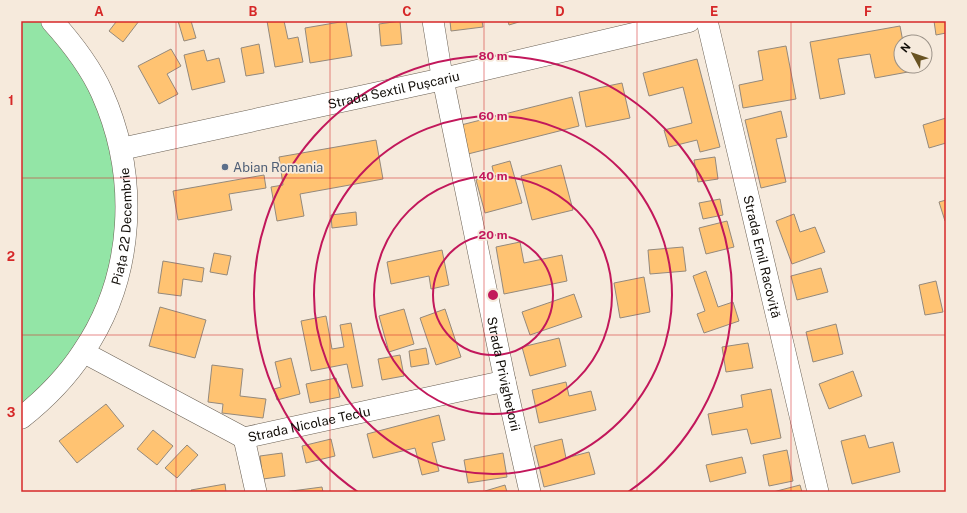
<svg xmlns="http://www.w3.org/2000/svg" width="967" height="513" font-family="'Public Sans',sans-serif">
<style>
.green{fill:#93e5a6}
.building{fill:#ffc372;stroke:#94897c}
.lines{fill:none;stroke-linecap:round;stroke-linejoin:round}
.street-casing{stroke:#6a6054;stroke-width:22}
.secondary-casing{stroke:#6a6054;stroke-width:23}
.street{stroke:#fff;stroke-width:21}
.secondary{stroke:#fff;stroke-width:22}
.grid{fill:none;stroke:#d62828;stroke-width:1;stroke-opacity:0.55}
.ring{fill:none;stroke:#c2185b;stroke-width:2}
.service-dot{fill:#5c6f8a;stroke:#f6eadc;stroke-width:1.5}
.labels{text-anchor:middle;stroke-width:3.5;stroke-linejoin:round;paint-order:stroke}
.street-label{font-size:13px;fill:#130f0a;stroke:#f6eadc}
.service-label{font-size:13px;fill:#4e5e75;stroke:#f6eadc;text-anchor:start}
.centre{fill:#c2185b;stroke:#f6eadc;stroke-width:2}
.ring-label{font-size:12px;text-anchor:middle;font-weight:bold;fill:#c2185b;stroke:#f6eadc;stroke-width:3.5;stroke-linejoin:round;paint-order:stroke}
.neatline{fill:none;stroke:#d62828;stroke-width:1.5}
.grid-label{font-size:13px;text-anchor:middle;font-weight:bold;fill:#d62828}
</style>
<rect width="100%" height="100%" fill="#f6eadc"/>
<!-- green -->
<path class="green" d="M21 21H52L87 65 126 184 101 320 21 418Z"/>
<!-- building -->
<path class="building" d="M115 21H139L123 42 109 31 116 22Z
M178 21H191L196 38 184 41Z
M267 21H284L288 39 298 37 303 62 275 67Z
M346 21 352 56 310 63 305 28Z
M400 21 402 44 381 46 379 24Z
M450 21H482L483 27 451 31Z
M508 21H522L509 25Z
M934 21H946V33L936 35Z
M900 26 903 42H901V66H907L908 72 875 78 870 54 838 59 845 94 820 99 810 42Z
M259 44 264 73 246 76 241 48Z
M786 46 796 99 743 108 739 85 763 80 758 51Z
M171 49 181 66 167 74 178 94 159 104 138 66Z
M204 50 207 61 219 58 225 82 192 90 184 55Z
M697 59 720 147 700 152 697 140 669 147 664 130 692 123 683 87 649 96 643 73Z
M622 83 630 118 586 127 579 92Z
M572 97 579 126 468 154 461 125Z
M781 111 787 137 776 139 786 182 761 188 745 120Z
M946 118V143L929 148 923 125Z
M376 140 383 179 300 194 304 216 277 221 271 187 283 185 279 157Z
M715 157 718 179 698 182 694 160Z
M510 161 522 203 485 213 476 180 494 175 492 166Z
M561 165 573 210 532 220 521 176Z
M264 175 266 188 229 194 232 210 178 220 173 191Z
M720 199 723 215 703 219 699 203Z
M946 200V221H945L939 202Z
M356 212 357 225 332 228 331 215Z
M794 214 800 232 815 227 825 252 792 264 776 221Z
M727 221 734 247 706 254 699 228Z
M520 242 524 263 562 255 567 281 504 294 496 247Z
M683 247 686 271 650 274 648 250Z
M442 250 449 285 431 289 429 276 391 284 387 262Z
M214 253 231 256 227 275 210 272Z
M163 261 204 268 202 282 183 279 181 296 158 293Z
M821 268 828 292 797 300 791 276Z
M706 271 718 307 733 302 739 321 704 333 697 314 705 311 693 276Z
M644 277 650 312 620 318 614 283Z
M936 281 943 312 925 315 919 285Z
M574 294 582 317 530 335 522 312Z
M160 307 206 320 195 358 149 346Z
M404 309 414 344 389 352 379 316Z
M445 309 461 357 436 365 420 318Z
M326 316 332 349 344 347 340 325 351 323 363 386 352 388 347 364 311 371 301 321Z
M836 324 843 354 813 362 806 332Z
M559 338 566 366 530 376 522 347Z
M748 343 753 368 726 372 722 347Z
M426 348 429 364 411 367 409 351Z
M400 355 404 376 382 380 378 359Z
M291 358 300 394 277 400 274 389 281 387 275 362Z
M212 365 243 369 240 396 266 399 263 418 222 413 223 404 208 402Z
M853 371 862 396 829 409 819 384Z
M336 378 340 397 310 403 306 384Z
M566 382 569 396 591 391 596 410 539 423 532 390Z
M771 389 781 438 751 444 747 429 712 435 708 414 743 407 741 395Z
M106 404 124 426 77 463 59 441Z
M439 415 445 440 432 443 439 471 422 475 415 448 373 458 367 434Z
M153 430 173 446 157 465 137 449Z
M865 435 869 448 893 442 900 472 852 484 841 441Z
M331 439 335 456 306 463 302 446Z
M562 439 566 458 589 452 595 474 544 487 534 446Z
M187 445 198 455 177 478 165 468Z
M787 450 793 481 769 486 763 455Z
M282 453 285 476 263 479 260 456Z
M503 453 507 477 468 483 464 460Z
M742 457 746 473 710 482 706 465Z
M225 484 226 492H192L191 490Z
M505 485 507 492H485V491Z
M800 485 802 492H773Z
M322 487 323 492H284Z"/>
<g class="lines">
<!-- street casing -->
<g class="street-casing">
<g id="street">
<path id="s1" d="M433 21 441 70 505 381 530 492"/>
<path id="s2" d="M707 21 818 492"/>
<path id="s3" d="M83 352 244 438 505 381"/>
<path d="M244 438 256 492"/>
</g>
</g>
<!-- secondary casing -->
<g class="secondary-casing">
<g id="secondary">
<path id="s4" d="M121 149 443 79 689 21"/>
<path id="s5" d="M21 418C45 399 66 378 83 352 135 276 139 176 102 93 90 66 71 42 52 21"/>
</g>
</g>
<!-- street -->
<use href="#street" class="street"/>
<!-- secondary -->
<use href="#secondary" class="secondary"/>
</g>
<!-- grid -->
<path class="grid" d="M176 21V492M330 21V492M484 21V492M637 21V492M791 21V492M21 178H946M21 335H946"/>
<!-- distance rings -->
<g class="ring">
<circle cx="493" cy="295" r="60"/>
<circle cx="493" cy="295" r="119"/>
<circle cx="493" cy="295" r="179"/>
<path d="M358 492A239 239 0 1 1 628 492"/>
</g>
<!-- markers -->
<circle class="service-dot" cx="225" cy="167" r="4"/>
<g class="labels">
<!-- street labels -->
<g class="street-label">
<text dy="5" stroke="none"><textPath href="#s4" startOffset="279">Strada Sextil Pușcariu</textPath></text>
<text dy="5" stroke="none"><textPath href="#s5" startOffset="225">Piața 22 Decembrie</textPath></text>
<text dy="5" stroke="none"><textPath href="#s2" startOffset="242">Strada Emil Racoviță</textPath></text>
<text dy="5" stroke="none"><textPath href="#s1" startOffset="360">Strada Privighetorii</textPath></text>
<text dy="5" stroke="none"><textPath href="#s3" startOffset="249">Strada Nicolae Teclu</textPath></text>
</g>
<!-- service labels -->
<g class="service-label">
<text x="233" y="172">Abian Romania</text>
</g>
</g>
<circle cx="493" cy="295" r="6" class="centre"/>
<g class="ring-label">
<text x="493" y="60">80 m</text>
<text x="493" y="120">60 m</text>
<text x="493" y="180">40 m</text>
<text x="493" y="239">20 m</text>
</g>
<!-- border -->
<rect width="967" height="513" fill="none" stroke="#f6eadc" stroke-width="44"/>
<!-- north arrow -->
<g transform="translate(913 54) rotate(310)"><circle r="19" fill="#f6eadc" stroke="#9b9288"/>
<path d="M0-3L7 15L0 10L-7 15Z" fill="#695322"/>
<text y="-6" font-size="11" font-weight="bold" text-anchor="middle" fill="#130f0a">N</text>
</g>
<rect x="22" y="22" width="923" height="469" class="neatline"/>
<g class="grid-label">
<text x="99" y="16">A</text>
<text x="253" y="16">B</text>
<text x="407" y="16">C</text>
<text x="560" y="16">D</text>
<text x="714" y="16">E</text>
<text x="868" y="16">F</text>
<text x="11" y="105">1</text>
<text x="11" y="261">2</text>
<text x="11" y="417">3</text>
</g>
</svg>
